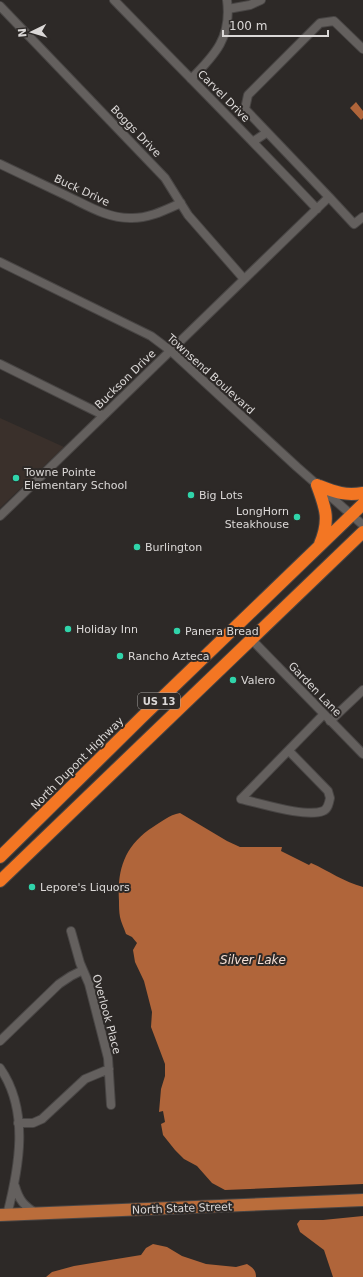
<svg xmlns="http://www.w3.org/2000/svg" width="363" height="1277" font-family="'DejaVu Sans',sans-serif">
<style>
.built{fill:#3a302b}
.water{fill:#b0653a}
.lines{fill:none;stroke-linecap:round;stroke-linejoin:round}
.street-casing{stroke:#484544;stroke-width:10}
.primary-casing{stroke:#484544;stroke-width:14}
.highway-casing{stroke:#484544;stroke-width:14}
.street{stroke:#64605e;stroke-width:8}
.primary{stroke:#ba6d3b;stroke-width:12}
.highway{stroke:#f37623;stroke-width:12}
.poi-dot{fill:#30d4aa;stroke:#2d2927;stroke-width:1.5}
.labels{text-anchor:middle;stroke-width:4;stroke-linejoin:round;paint-order:stroke}
.shield{fill:#2d2927;stroke:#a7a4a2;stroke-width:1}
.shield-label{font-size:10px;font-weight:bold;fill:#dbd8d7}
.street-label{font-size:11px;fill:#dbd8d7;stroke:#2d2927}
.poi-label{font-size:11px;fill:#dbd8d7;stroke:#2d2927;text-anchor:start}
.water-label{font-size:12px;font-style:italic;fill:#f5dfd4;stroke:#2d2927}
</style>
<rect width="100%" height="100%" fill="#2d2927"/>
<!-- built -->
<path class="built" d="M0 418 64 447 0 508Z"/>
<!-- water -->
<path class="water" d="M356 102 363 111V118L361 120 350 108Z
M180 813 227 841 240 847H282L281 851 309 865 311 863C329 871 344 882 363 887V1184L225 1190 212 1183 197 1166 184 1159 175 1150 163 1135 161 1124 165 1122 163 1111 159 1112 161 1089 165 1076V1064L151 1027 152 1012 144 981 135 962 133 950 137 943 132 937 126 934C124 928 121 922 120 917 119 912 119 906 119 901 117 869 125 845 153 827 161 822 169 815 180 813Z
M363 1216V1277H333L324 1250 300 1232 297 1224 300 1220H323Z
M153 1244 167 1247 182 1256 206 1264 236 1267 247 1264C253 1268 256 1270 256 1277H46L52 1272 74 1266 141 1255 146 1248Z"/>
<g class="lines">
<!-- street casing -->
<g class="street-casing">
<path id="street" d="M114 0C182 70 250 138 317 209
M0 6 165 178 188 215 244 279
M228 9 250 5 261 0
M191 79C215 55 232 37 227 0
M254 141 266 133
M0 164C21 174 42 184 63 194 85 204 107 219 132 218 150 218 165 210 181 203
M329 197 245 109 248 95 320 23 334 21 363 49
M0 262 151 336 171 351 297 467 363 525
M0 364 103 415
M0 516 329 197 354 224 363 217
M251 639 363 754
M330 721 363 690
M241 799C260 803 306 818 323 811 328 809 329 803 330 798L328 791 289 751
M241 799 324 714
M71 931 80 963 89 984 108 1058 111 1105
M0 1041 59 984 71 976 83 970
M0 1068C30 1111 19 1168 7 1215
M18 1123H33L42 1119 85 1079 109 1069
M15 1186C19 1200 24 1206 36 1213"/>
</g>
<!-- primary casing -->
<g class="primary-casing">
<path id="primary" d="M0 1215 363 1200"/>
</g>
<!-- highway casing -->
<g class="highway-casing">
<path id="highway" d="M317 485C326 509 330 520 320 544
M317 485C335 492 344 496 363 493
M0 857 142 717 363 504
M0 881 363 532"/>
</g>
<!-- street -->
<use href="#street" class="street"/>
<!-- primary -->
<use href="#primary" class="primary"/>
<!-- highway -->
<use href="#highway" class="highway"/>
</g>
<!-- markers -->
<g class="poi-dot">
<circle cx="16" cy="478" r="4"/>
<circle cx="191" cy="495" r="4"/>
<circle cx="297" cy="517" r="4"/>
<circle cx="137" cy="547" r="4"/>
<circle cx="68" cy="629" r="4"/>
<circle cx="177" cy="631" r="4"/>
<circle cx="120" cy="656" r="4"/>
<circle cx="233" cy="680" r="4"/>
<circle cx="32" cy="887" r="4"/>
</g>
<g class="labels">
<!-- shield labels -->
<rect class="shield" x="138" y="693" width="42" height="16" rx="3"/>
<g class="shield-label">
<text x="159" y="705">US 13</text>
</g>
<!-- street labels -->
<g class="street-label">
<text transform="translate(224 96) rotate(45)" y="4">Carvel Drive</text>
<text transform="translate(136 131) rotate(46)" y="4">Boggs Drive</text>
<text transform="translate(82 190) rotate(25)" y="4">Buck Drive</text>
<text transform="translate(211 374) rotate(42)" y="4">Townsend Boulevard</text>
<text transform="translate(125 379) rotate(-44)" y="4">Buckson Drive</text>
<text transform="translate(315 689) rotate(46)" y="4">Garden Lane</text>
<text transform="translate(77 763) rotate(-45)" y="4">North Dupont Highway</text>
<text transform="translate(107 1014) rotate(75)" y="4">Overlook Place</text>
<text transform="translate(182 1208) rotate(-2)" y="4">North State Street</text>
</g>
<!-- poi labels -->
<g class="poi-label">
<text x="24" y="476">Towne Pointe<tspan x="24" dy="13">Elementary School</tspan></text>
<text x="199" y="499">Big Lots</text>
<text x="289" y="515" text-anchor="end">LongHorn<tspan x="289" dy="13">Steakhouse</tspan></text>
<text x="145" y="551">Burlington</text>
<text x="76" y="633">Holiday Inn</text>
<text x="185" y="635">Panera Bread</text>
<text x="128" y="660">Rancho Azteca</text>
<text x="241" y="684">Valero</text>
<text x="40" y="891">Lepore's Liquors</text>
</g>
<!-- water labels -->
<g class="water-label">
<text x="253" y="964">Silver Lake</text>
</g>
</g>
<!-- north arrow -->
<g transform="translate(32 32) rotate(265)" stroke="#2d2927" stroke-width="3" paint-order="stroke">
<path d="M0-3L7 15L0 10L-7 15Z" fill="#dbd8d7"/>
<text y="-6" font-size="11" font-weight="bold" text-anchor="middle" fill="#dbd8d7">N</text>
</g>
<!-- scale -->
<path d="M223 30v6h105v-6" fill="none" stroke="#dbd8d7" stroke-width="2"/>
<text x="229" y="30" font-size="12" fill="#dbd8d7" stroke="#2d2927" stroke-width="3" paint-order="stroke">100 m</text>
</svg>
